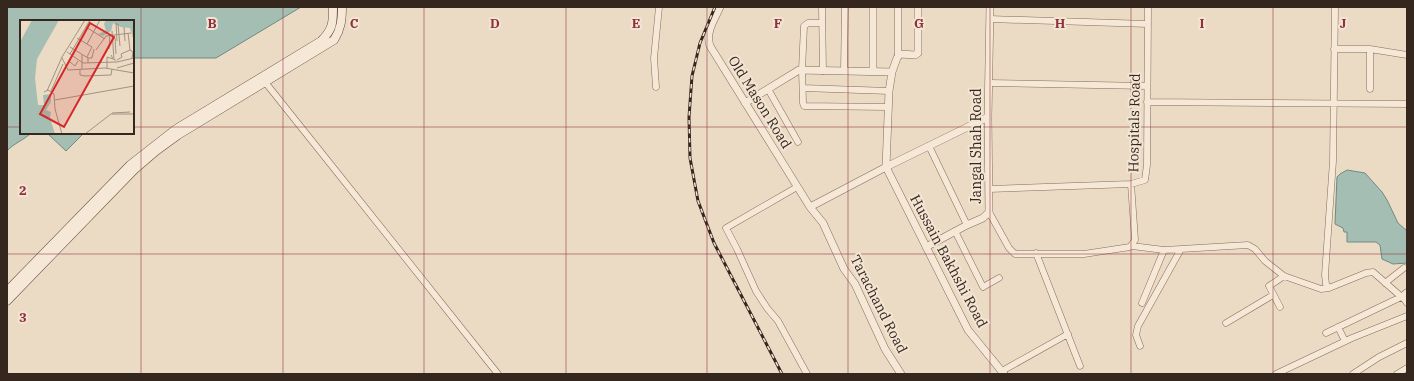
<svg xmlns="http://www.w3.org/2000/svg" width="1414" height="381" font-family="'IBM Plex Serif',serif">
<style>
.water{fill:#a5beb4;stroke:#6d8b80}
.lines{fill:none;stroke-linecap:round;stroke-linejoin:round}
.minor-casing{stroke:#846c5b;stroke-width:7}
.tertiary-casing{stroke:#846c5b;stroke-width:8}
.secondary-casing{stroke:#664d3f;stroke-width:9}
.minor{stroke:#f6e8d6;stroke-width:6}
.tertiary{stroke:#f6e8d6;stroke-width:7}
.secondary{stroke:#f6e8d6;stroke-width:8}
.rail-casing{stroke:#35261e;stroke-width:3}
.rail{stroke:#f3e5d3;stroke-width:1.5;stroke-dasharray:4.5;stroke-linecap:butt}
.grid{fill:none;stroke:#8f303d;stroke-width:1;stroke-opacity:0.55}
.labels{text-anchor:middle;stroke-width:4;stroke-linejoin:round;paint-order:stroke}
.street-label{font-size:14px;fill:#35261e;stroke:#f3e5d3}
.inset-road{fill:none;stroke:#a29282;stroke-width:1}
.view{fill:#d62828;fill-opacity:0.15;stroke:#d62828;stroke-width:2}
.inset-edge{fill:none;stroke:#35261e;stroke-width:2}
.grid-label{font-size:13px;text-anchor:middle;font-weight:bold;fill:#8f303d;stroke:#f3e5d3;stroke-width:4;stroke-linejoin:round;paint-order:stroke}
</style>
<rect width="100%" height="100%" fill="#ebdac4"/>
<!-- water -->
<path class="water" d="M7 7H301L216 58H133V21H21V133H31C24 140 14 143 7 151Z
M47 133H84L66 151Z
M1347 170 1365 173 1382 192 1387 200 1398 223 1407 231V263L1393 264 1382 259 1380 245 1376 242H1347V232H1344L1343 228 1335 224 1337 177 1340 174Z"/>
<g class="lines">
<!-- minor casing -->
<g class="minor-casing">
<path id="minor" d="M822 7 823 71
M898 7V55
M990 19 1148 24
M822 23H808L804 26 802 70 803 103 804 106 888 107
M1334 49H1370L1407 55
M1370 49V89
M844 71 845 7
M265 82 498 374
M989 83 1147 86
M656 87 654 58 659 7
M803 88 889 91
M768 89 798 142
M1147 102 1407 104
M929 146 967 225
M797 187 726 228 737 249 756 291 767 308 778 321 807 374
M989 189 1131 184 1145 180 1147 165 1148 7
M989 212 1009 248 1015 254H1084L1130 247 1135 240 1131 184
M955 231 983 287 999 278
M1132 246 1164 250 1248 245 1255 249 1265 261 1284 276 1321 289 1329 288 1366 273 1373 272 1405 300 1407 303
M1036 253 1080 366
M1385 283 1404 268
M1329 288 1326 284 1325 275 1333 161 1335 7
M1142 303 1164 250
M1280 307 1269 286 1284 276
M1226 323 1273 295
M1338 327 1345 341
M1326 333 1401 297 1407 292
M1140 346 1136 335 1138 326 1181 249
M1002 371 1068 334
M1276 374 1352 338 1407 316
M1353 374 1379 357 1407 343
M1397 374 1407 368"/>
</g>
<!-- tertiary casing -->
<g class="tertiary-casing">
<path id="tertiary" d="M720 7C715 19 705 32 710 46L810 207 823 223 844 269 855 284 885 349 901 374
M918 7V53L915 55 900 54 897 58 892 72 889 91 886 167 968 330 1004 374
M873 72V7
M745 103 799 70 892 72
M810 207 886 167 988 117
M926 247 967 225 983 218 989 212 988 117 990 7"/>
</g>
<!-- secondary casing -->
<g class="secondary-casing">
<path id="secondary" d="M7 291 130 165 176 129 321 41C333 29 333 23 333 7
M7 301 134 170 156 151 178 135 334 40C341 29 342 20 342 7"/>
</g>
<!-- minor -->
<use href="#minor" class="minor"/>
<!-- tertiary -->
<use href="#tertiary" class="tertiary"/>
<!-- secondary -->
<use href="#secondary" class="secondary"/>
<!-- rail casing -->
<g class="rail-casing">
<path id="rail" d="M715 7 700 43 692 76 689 117 690 158 698 201 714 243 782 374"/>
</g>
<!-- rail -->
<use href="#rail" class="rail"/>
</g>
<!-- grid -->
<path class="grid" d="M141 7V374M283 7V374M424 7V374M566 7V374M707 7V374M848 7V374M990 7V374M1131 7V374M1273 7V374M7 127H21M133 127H1407M7 254H1407"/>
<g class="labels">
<!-- street labels -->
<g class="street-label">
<text transform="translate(760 102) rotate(58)" y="5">Old Mason Road</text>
<text transform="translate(1134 123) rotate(-89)" y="5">Hospitals Road</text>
<text transform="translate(976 146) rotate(-90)" y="5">Jangal Shah Road</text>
<text transform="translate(949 261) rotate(62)" y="5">Hussain Bakhshi Road</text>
<text transform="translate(879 304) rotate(63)" y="5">Tarachand Road</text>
</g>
</g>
<!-- overview -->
<g transform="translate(20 20)">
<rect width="114" height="114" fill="#ebdac4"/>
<path d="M12 0H39L17 39 15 58 18 85H24L23 75 31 74V82L26 90 31 92 30 98 35 114H0V22ZM86 0H114L113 18 110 8 101 7 93 3 91 11 83 16 78 14 86 11 84 4Z" fill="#a5beb4"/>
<path class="inset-road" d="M96 3 97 21M96 4H98L100 26M66 7 85 19M104 7 105 21M92 11 94 40H96M108 13 110 30M57 18 72 27 67 37M95 18 96 34M67 24 80 0M50 27 68 38V43M89 29 90 14M76 30 86 16 111 13M47 32 63 43 97 42 114 38M50 34 70 0M42 38 48 50 85 48 114 53M68 38H72L74 29M97 40 102 37 101 34 110 30 113 32 112 38M50 42 55 46 58 41M87 48V37L93 39 91 35M97 48 114 43M60 49V55L65 56 91 55 92 49M62 49V35M27 71 42 37 65 0M31 71 43 44M24 72 28 70 34 74 35 89 42 114M35 80 114 66M92 93 110 92M65 114 91 94H114"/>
<path class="view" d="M70 3 94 17 44 107 20 94Z"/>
<rect width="114" height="114" class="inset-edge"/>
</g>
<g class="grid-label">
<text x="212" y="28">B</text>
<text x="354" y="28">C</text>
<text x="495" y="28">D</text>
<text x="636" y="28">E</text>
<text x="778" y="28">F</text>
<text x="919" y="28">G</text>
<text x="1060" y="28">H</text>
<text x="1202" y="28">I</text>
<text x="1343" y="28">J</text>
<text x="23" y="195">2</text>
<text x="23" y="322">3</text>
</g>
<!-- border -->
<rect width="1414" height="381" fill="none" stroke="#35261e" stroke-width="16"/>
</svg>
